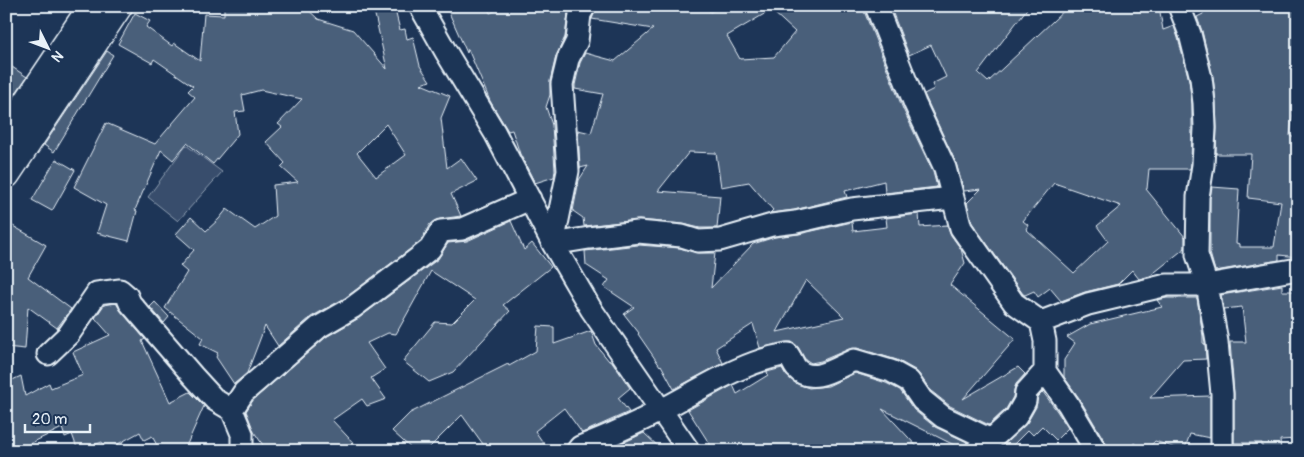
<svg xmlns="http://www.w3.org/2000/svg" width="1304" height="457" font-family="Pangolin,sans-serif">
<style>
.green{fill:#374d6c;stroke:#909fb2}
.building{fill:#495e7a;stroke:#e8f1f8;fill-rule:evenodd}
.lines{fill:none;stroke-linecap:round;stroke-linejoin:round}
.minor-casing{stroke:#e8f1f8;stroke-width:25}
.secondary-casing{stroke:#e8f1f8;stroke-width:31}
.minor{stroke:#1d3557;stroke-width:21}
.secondary{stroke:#1d3557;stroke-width:28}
</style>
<rect width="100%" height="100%" fill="#1d3557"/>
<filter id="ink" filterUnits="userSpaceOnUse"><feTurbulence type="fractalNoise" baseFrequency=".02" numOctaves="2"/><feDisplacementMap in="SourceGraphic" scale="10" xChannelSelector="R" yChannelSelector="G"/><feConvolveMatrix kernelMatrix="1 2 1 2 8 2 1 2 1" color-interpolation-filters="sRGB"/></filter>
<g filter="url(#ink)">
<!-- green -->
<path class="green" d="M186 145 222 172 178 221 148 197Z"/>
<!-- building -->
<path class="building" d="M224 6H304L318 19 353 30 387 69 373 6H394L400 30 405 29 407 39 413 37 420 66 430 81 421 84 450 96 441 118 447 168 461 158 477 181 451 194 461 216 440 219 434 221 430 224 421 241 345 298 311 317 278 346 265 326 247 373 234 384 216 357 218 353 200 344 203 338 165 308 187 272 180 266 194 250 176 234 191 217 206 231 219 219 227 209 255 229 275 216 273 185 298 182 281 167 285 163 266 142 282 127 278 124 302 99 261 90 242 95 245 111 235 112 238 134 213 164 187 143 173 160 161 150 135 210 137 211 129 241 97 233 106 205 74 187 106 123 155 144 195 97 188 91 193 86 154 59 152 63 118 44 135 13 150 21 146 27 172 46 174 43 200 61 204 14 224 15ZM386 124 406 155 376 177 357 153Z
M446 6H487L490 13 505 6H570L568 13 565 37 556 56 550 81V95L546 107 552 125 555 170 554 177 535 183 520 154 512 130 508 131 490 101 468 49 467 53Z
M597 6H707L710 12 723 6H864V11L903 109 933 172 937 187 885 193 884 181 845 191 847 197 794 210 770 213 773 210 749 182 721 187 716 153 689 152 658 191 720 196 717 228H700L683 224 639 220 584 226 583 218 573 211 579 180 588 166 580 168 578 130 591 133 603 94 575 89V85L580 63 585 53 615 61 653 29 592 19ZM771 10 795 32 774 57 740 59 727 36Z
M890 6H1029L978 73 988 82 1069 6H1159L1163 30 1174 26 1178 38 1189 80 1192 104V128L1191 164 1190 169H1149L1147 189H1146L1185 237V248L1150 276 1139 279 1132 270 1118 284 1085 292 1061 301 1050 288 1038 297 1034 291 1025 295 1023 294 972 223 967 203 981 189 964 191 956 163 924 94 934 89 932 84 946 77 931 45 909 55ZM1054 183 1121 206 1097 226 1108 241 1074 273 1026 229 1028 225 1023 221Z
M1221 6H1282L1298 13V94L1295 95 1290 136 1298 137V257L1279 255V260L1215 271 1210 253V198L1212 187 1239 189 1236 243 1240 244V247H1274L1281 202 1248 198 1251 154H1216L1217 128 1216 102 1213 77 1202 31 1197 17 1203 14 1204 7 1220 8Z
M107 51 113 55 54 152 44 145Z
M6 63 27 77 6 107Z
M56 159 75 170 52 211 32 200Z
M919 214 920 227 947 225 951 235 961 249 965 263 950 285 1015 339 963 399 1018 367 1025 374 1016 384 1014 390 1013 397 1006 409 989 425 950 406 931 391 919 374 915 370 897 360 857 348 849 349 821 361 811 363 805 359 798 347 792 342H785L760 348 753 324 716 348 723 363 674 389 661 365 660 366 638 334 639 333 624 314 634 307 604 287 609 280 586 265 585 251 638 245 680 248 698 253H715L711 288 753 244 775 237 799 234 852 222 853 231 887 227 886 218ZM806 280 844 317 777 332Z
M511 221 524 250 532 243 551 267 503 305 510 311 453 372 429 382 403 361 435 322 452 323 475 300 431 271 396 334 388 333 367 343 385 369 371 378 386 399 367 406 362 399 332 420 361 451H267L254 432 246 411 253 400 326 337 359 318 438 259 448 243 467 241Z
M6 222 46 245 28 277 71 309 57 328 28 307 25 349 6 347Z
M1282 285V291H1298V397L1295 404 1297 439 1280 440 1281 451H1262V443H1234V393L1230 342H1246L1242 307 1224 309 1221 295Z
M1167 298H1197L1203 336V343L1205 344 1206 359 1183 360 1150 398 1210 396V438L1190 434 1184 451 1155 441 1146 451H1144L1134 443 1128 451H1109L1107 445 1079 398 1064 377V360L1075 343 1067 337 1090 324 1162 307 1157 300Z
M155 302 169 317 164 323 150 307Z
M116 303 121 311 145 339 142 341 170 402 190 392 204 406 184 451H160L152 436 144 440 140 432 107 450 102 442 78 451 72 434 65 437 62 428 15 451H6V433L10 432 6 415V383L21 376 25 396 49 383 51 388 83 375 73 352 110 335 95 318 104 305Z
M538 326 554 327V344L591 331 596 345 609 361 611 360 630 388 618 398 629 412 582 433 564 408 535 431 549 451H488L462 415 426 451H414L392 431 410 413 508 364 509 366 536 351Z
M782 368 786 375 795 383 809 388 828 386 855 373 886 383 900 390 914 410 935 427 967 442 965 446 964 450 882 409 921 451H714L688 410 733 385 737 394 768 375 767 372Z
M1043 392 1057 411 1068 428 1056 440 1042 426 1033 435 1028 430 1007 451H997L1027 423 1036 407 1038 397Z
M644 433 663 451H604L627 441Z"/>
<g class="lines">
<!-- minor casing -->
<g class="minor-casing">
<path id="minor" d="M420 6 446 52 495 133 553 244 591 309 689 451
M585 6 580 14 577 41 568 59 562 84 568 171 553 244 589 238 638 232 682 236 698 241 720 240 772 225 796 222 852 209 952 198
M876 6 915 104 945 168 961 228 1014 303 1041 322 1045 341V371L1068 404 1096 451
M1179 6 1190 34 1201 78 1204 103 1205 128 1203 165 1198 197 1197 255 1207 285 1217 342 1222 394V451
M1041 322 1088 304 1167 285H1207L1298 269
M48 354 69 334 97 293 120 290 127 296 130 303 193 376 215 400 232 410
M242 451V434L232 410 244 392 319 327 352 308 408 266 430 249 441 231 462 229 530 199
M577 451 580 447C608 436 636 424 663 409 703 388 743 361 788 354 791 358 793 364 796 368 812 386 837 367 854 360L891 371 909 381 922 400 943 417 991 440
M976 451 991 440 1016 417 1025 401 1026 392 1045 371"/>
</g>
<!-- secondary casing -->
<g class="secondary-casing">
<path id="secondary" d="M6 135 93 6
M6 174 118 6"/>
</g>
<!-- minor -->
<use href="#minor" class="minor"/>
<!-- secondary -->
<use href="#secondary" class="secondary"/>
</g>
</g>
<!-- margin -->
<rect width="1304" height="457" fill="none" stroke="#1d3557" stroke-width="25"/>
<rect x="12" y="12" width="1279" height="432" fill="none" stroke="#e8f1f8" stroke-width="2" filter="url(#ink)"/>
<!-- north arrow -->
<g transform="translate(48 48) rotate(132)" stroke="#1d3557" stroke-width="4" paint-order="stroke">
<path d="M0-4L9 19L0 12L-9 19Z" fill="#e8f1f8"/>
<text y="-8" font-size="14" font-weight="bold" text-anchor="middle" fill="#e8f1f8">N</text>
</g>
<!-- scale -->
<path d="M25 424v8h65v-8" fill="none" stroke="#e8f1f8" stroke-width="2.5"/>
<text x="32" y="424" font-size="15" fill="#e8f1f8" stroke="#1d3557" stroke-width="4" paint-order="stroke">20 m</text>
</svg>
